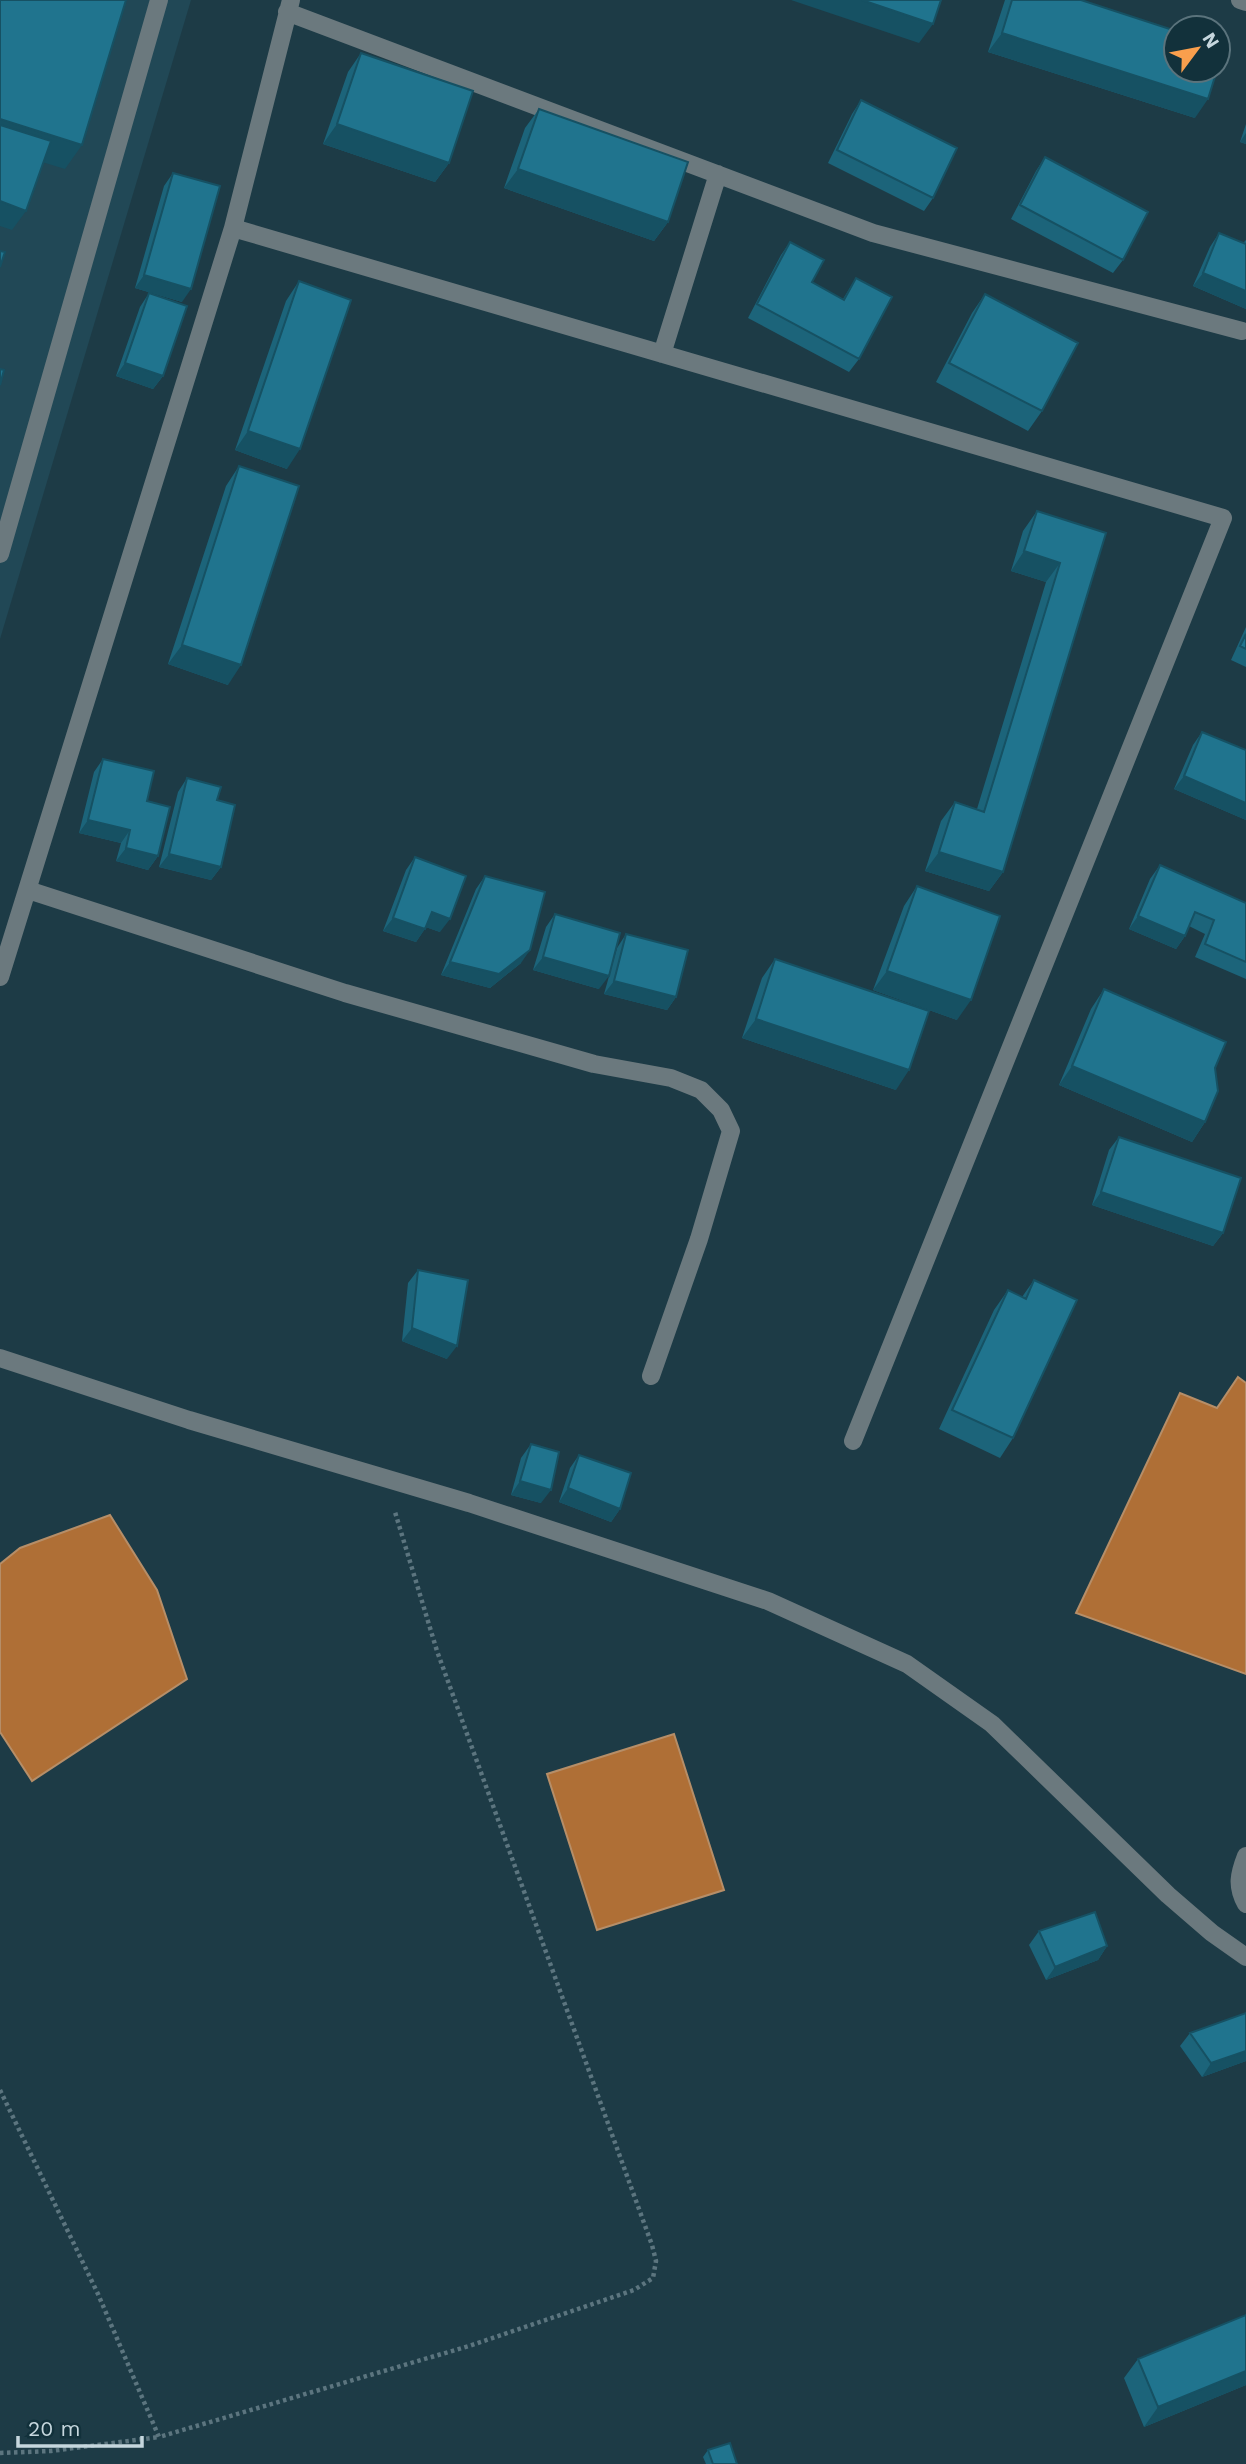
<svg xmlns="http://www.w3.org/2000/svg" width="1246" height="2464" font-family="'Work Sans',sans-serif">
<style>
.built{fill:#214856}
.water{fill:#af6f36;stroke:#b68e68;stroke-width:2}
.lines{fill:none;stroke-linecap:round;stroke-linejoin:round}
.path{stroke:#5c757f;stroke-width:4.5;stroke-dasharray:3.5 3.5;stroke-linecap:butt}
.minor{stroke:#6b797e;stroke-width:18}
.wall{fill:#1c647a}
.shaded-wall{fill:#165163}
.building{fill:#20748e;stroke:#165163;stroke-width:2}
</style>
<rect width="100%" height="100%" fill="#1d3b46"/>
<!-- built -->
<path class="built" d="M0 0H191L0 639Z"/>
<!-- water -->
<path class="water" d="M1238 1377 1246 1383V1674L1076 1613 1180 1393 1217 1408Z
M110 1515 157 1590 187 1679 32 1781 0 1732V1564L20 1548Z
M674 1734 724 1890 597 1930 547 1774Z"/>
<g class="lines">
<!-- path -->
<path class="path" d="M0 2090 98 2294 159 2437 469 2346 634 2290 653 2278 656 2261 652 2245 437 1651 395 1512
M0 2453 51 2451 159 2437"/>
<!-- minor -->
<path class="minor" d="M1240 0 1246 2
M287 12 873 233 1242 331
M233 228 1223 518 853 1441
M662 354 718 174
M0 554 159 0
M28 890 345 993 594 1064 671 1078 701 1090 721 1110 731 1131 699 1239 651 1376
M0 977 233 228 291 0
M0 1358 189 1420 469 1503 768 1601 907 1664 992 1724 1168 1895 1212 1933 1246 1957
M1246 1856C1239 1874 1236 1886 1246 1904"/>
</g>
<!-- wall -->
<path class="wall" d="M1005 0H1081L1195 118 988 52Z
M361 53 449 163 435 182 323 144 348 72Z
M861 100 933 198 924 211 828 163 852 114Z
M539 109 668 222 654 241 504 188 525 128Z
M1246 124V144L1240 142Z
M1045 157 1123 260 1113 273 1011 219 1036 171Z
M173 173 182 302 135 288 164 186Z
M1219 233 1243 243 1246 240V309L1193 286 1210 247Z
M790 242 812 282 843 299 856 278 859 359 849 372 748 318 781 255Z
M299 281 287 469 235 450 286 301Z
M149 293 163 376 153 389 116 376 140 307Z
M985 294 1042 411 1028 431 936 382 972 313Z
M239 466 228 685 168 664 226 486Z
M1037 511 1106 533 1003 872 989 891 925 871 941 821 955 802 977 809 1046 582 1011 571 1023 531Z
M1246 627V667L1231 660Z
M1202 732 1246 750V820L1174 789 1193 745Z
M103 759 147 801 158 856 148 870 116 861 121 843 79 833 94 772Z
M187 778 217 800 221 867 211 880 159 867 178 792Z
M415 857 440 932 426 927 416 942 383 931 406 870Z
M1160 865 1246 903V979L1195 957 1205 934 1189 926 1185 936 1176 949 1129 929 1150 879Z
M485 876 521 963 490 988 441 975 476 889Z
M917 886 957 1020 873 990 904 906Z
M555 914 599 989 533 970 546 927Z
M626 934 676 997 667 1010 604 994 617 948Z
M775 959 896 1090 742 1038 762 978Z
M1104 989 1215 1068 1205 1122 1192 1142 1059 1085 1091 1009Z
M1119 1137 1223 1233 1213 1246 1092 1205 1109 1150Z
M418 1270 447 1359 402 1341 408 1283Z
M1034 1280 1013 1438 1000 1458 939 1429 994 1310 1008 1290 1022 1297Z
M531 1444 541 1503 511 1495 521 1458Z
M579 1455 620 1509 611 1522 559 1502 570 1468Z
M1039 1931 1107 1946 1098 1960 1046 1980 1029 1945Z
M1246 2013V2061L1202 2077 1180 2046 1190 2033Z
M1246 2315V2385L1144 2427 1124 2378 1138 2359Z
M708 2450 737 2464H706L703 2457Z"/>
<!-- shaded-wall -->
<path class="shaded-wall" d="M791 0H862L933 24 919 43Z
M1002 33 1208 99 1195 118 988 52Z
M0 119 82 145 65 169 0 149Z
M337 124 449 163 435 182 323 144Z
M1246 133V144L1240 142Z
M518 169 668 222 654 241 504 188Z
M0 201 26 211 12 230 0 226Z
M1203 273 1246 291V309L1193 286Z
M144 275 191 289 182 302 135 288Z
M125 363 163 376 153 389 116 376Z
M248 431 300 449 287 469 235 450Z
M1024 551 1060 563 1046 582 1011 571Z
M182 645 241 665 228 685 168 664Z
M1184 776 1246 803V820L1174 789Z
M88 820 130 830 121 843 79 833Z
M126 848 158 856 148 870 116 861Z
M939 852 1003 872 989 891 925 871Z
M169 854 221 867 211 880 159 867Z
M432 912 450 919 440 932 422 926Z
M1138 916 1185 936 1176 949 1129 929Z
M393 918 425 929 416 942 383 931Z
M530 950 521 963 490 988 441 975 450 962Z
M543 957 609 976 599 989 533 970Z
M887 971 971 1000 957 1020 873 990Z
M614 981 676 997 667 1010 604 994Z
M756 1019 909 1070 896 1090 742 1038Z
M1072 1066 1205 1122 1192 1142 1059 1085Z
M1101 1192 1223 1233 1213 1246 1092 1205Z
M412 1328 457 1346 447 1359 402 1341Z
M520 1481 551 1490 541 1503 511 1495Z
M568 1488 620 1509 611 1522 559 1502Z
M1107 1946 1098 1960 1046 1980 1055 1967Z
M1246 2051V2061L1202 2077 1211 2063Z
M1246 2371V2385L1144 2427 1158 2407Z"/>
<!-- building -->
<path class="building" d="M0 0H126L82 145 0 119Z
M862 0H941L933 24Z
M1012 0H1081L1176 31V70H1217L1208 99 1002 33Z
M1218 44 1225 46 1218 68Z
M361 53 473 91 449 163 337 124Z
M861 100 957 148 933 198 837 150Z
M539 109 688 162 668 222 518 169Z
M0 125 51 141 26 211 0 201Z
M1045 157 1148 212 1123 260 1020 205Z
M173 173 220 186 191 289 144 275Z
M1219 233 1246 244V291L1203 273Z
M790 242 824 260 812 282 844 300 856 278 892 297 859 359 757 304Z
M0 251 5 252 0 267Z
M299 281 351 300 300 449 248 431Z
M149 293 187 306 163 376 125 363Z
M985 294 1078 343 1042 411 949 363Z
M0 369 4 370 0 385Z
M239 466 299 486 241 665 182 645Z
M1037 511 1106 533 1003 872 939 852 955 802 984 812 1060 563 1024 551Z
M1246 634V649L1240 646Z
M1202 732 1246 750V803L1184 776Z
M103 759 154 771 147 801 170 807 158 856 126 848 130 830 88 820Z
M187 778 221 787 217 800 235 805 221 867 169 854Z
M415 857 466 876 450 919 432 912 425 929 393 918Z
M1160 865 1246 903V962L1205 944 1214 920 1195 912 1185 936 1138 916Z
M485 876 545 892 530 950 499 974 450 962Z
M917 886 1000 916 971 1000 887 971Z
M555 914 620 933 609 976 543 957Z
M626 934 688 950 676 997 614 981Z
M775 959 929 1011 909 1070 756 1019Z
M1104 989 1226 1042 1215 1068 1218 1091 1205 1122 1072 1066Z
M1119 1137 1241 1178 1223 1233 1101 1192Z
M418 1270 468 1280 457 1346 412 1328Z
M1034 1280 1077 1300 1013 1438 952 1410 1008 1290 1026 1299Z
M531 1444 559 1452 551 1490 520 1481Z
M579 1455 631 1473 620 1509 568 1488Z
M1095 1912 1107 1946 1055 1967 1039 1931Z
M1246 2013V2051L1211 2063 1190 2033Z
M1246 2315V2371L1158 2407 1138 2359Z
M730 2443 737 2464H713L708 2450Z"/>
<!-- north arrow -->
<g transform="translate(1197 49) rotate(58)"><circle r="33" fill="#12313b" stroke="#5a737c" stroke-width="2"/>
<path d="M0-5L12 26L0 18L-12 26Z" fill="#f99f4d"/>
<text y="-10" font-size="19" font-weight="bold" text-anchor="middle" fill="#c6d7de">N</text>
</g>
<!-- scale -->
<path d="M18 2436v10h124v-10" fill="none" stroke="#c6d7de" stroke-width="3.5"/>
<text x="28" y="2436" font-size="21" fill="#c6d7de" stroke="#12313b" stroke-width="5" paint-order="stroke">20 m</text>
</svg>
